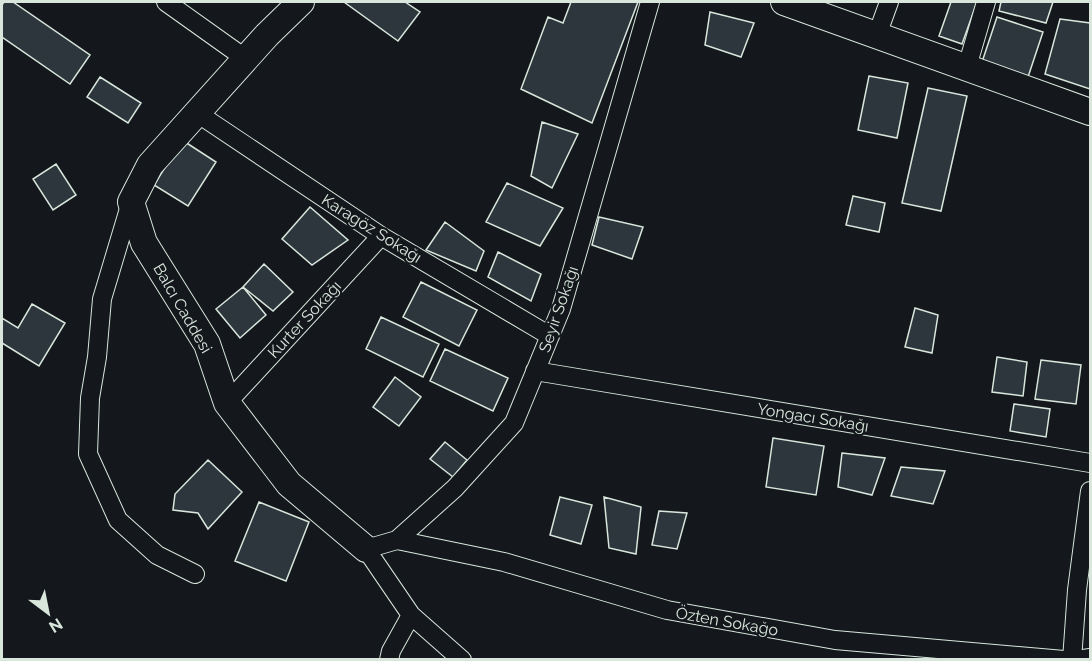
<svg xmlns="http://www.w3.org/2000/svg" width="1092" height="661" font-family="Raleway,sans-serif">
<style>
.building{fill:#2c363c;stroke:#d8e6dc;stroke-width:1.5}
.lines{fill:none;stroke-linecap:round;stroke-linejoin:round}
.street-casing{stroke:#d8e6dc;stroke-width:20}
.secondary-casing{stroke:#d8e6dc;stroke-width:28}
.street{stroke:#14181c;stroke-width:18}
.secondary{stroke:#14181c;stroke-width:26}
.labels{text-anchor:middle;stroke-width:4.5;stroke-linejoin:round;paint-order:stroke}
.street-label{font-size:16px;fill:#d8e6dc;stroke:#14181c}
</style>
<rect width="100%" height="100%" fill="#14181c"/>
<!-- building -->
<path class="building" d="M4 2H13L90 55 70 84 2 37V5Z
M344 2H405L420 12 398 41Z
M571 2H638L592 123 521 89 548 17 563 23Z
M951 2H977L962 44 939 36Z
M1001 2H1053L1046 23 999 11Z
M710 12 754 23 741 57 705 45Z
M997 17 1043 32 1028 77 982 62Z
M1060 19 1090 23V89L1045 74Z
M869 76 908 83 897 138 858 130Z
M100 77 141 103 128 123 87 97Z
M928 88 967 96 941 211 902 203Z
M542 122 578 134 552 188 531 176Z
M182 140 216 162 188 206 154 185Z
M56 164 76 195 53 210 33 179Z
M507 183 563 208 540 246 486 222Z
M853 196 885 203 879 232 846 225Z
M310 207 348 240 312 265 282 239Z
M599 217 643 227 632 259 592 245Z
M445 222 484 251 476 271 426 250Z
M498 252 541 274 531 301 488 277Z
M264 264 293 292 273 311 243 287Z
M421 282 477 310 459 346 403 317Z
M243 287 266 315 240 338 216 309Z
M32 304 65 323 39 366 2 343V318L18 328Z
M915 308 938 315 932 353 905 347Z
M381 317 439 344 423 377 366 349Z
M445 349 508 378 493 411 430 381Z
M997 357 1027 362 1023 396 992 392Z
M1041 360 1081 365 1076 404 1035 399Z
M395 377 421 397 399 426 373 407Z
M1014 404 1050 409 1046 437 1010 431Z
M773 438 824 446 816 495 766 487Z
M445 442 467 460 453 477 430 459Z
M842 453 885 458 872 495 838 487Z
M208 460 242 492 208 529 198 513 173 510 175 494Z
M901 467 945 471 933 504 891 496Z
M560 497 592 505 581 544 550 535Z
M604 497 641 507 636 554 609 548Z
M259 502 309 522 286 581 235 561Z
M659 511 687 513 677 549 652 545Z"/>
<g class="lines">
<!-- street casing -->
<g class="street-casing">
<path id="street" d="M166 2 246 59
M877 35 889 2
M967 67 986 2
M197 113 381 236 550 336
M131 202 102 299 97 357 90 398 88 454 118 520 157 555 195 574
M535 371 1090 463
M227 403 381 236
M397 540 504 562 667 610 835 640 1064 660
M389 660 391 651 411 615
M462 660 411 615 366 549 397 540 455 488 514 423 561 309 650 2
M1072 660 1077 590 1090 491
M1077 660 1090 658"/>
</g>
<!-- secondary casing -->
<g class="secondary-casing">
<path id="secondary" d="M301 2 267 35 150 165 131 202 144 243 207 344 227 403 289 484 366 549
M784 2 1090 112"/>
</g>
<!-- street -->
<use href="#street" class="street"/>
<!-- secondary -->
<use href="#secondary" class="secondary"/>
</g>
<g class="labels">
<!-- street labels -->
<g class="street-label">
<text transform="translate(372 228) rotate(32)" y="6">Karagöz Sokağı</text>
<text transform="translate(183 308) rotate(60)" y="6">Balcı Caddesi</text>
<text transform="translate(558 309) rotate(-71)" y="6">Seyir Sokağı</text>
<text transform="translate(304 319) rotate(-47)" y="6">Kurter Sokağı</text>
<text transform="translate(813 417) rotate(9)" y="6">Yongacı Sokağı</text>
<text transform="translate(727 621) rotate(10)" y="6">Özten Sokağo</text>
</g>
</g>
<!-- border -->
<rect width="1092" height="661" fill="none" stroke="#d8e6dc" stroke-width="6"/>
<!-- north arrow -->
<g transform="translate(48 613) rotate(148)" stroke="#14181c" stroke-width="4.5" paint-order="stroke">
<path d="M0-4.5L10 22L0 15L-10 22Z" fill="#d8e6dc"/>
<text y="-9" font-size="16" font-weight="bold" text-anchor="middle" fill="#d8e6dc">N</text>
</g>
</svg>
